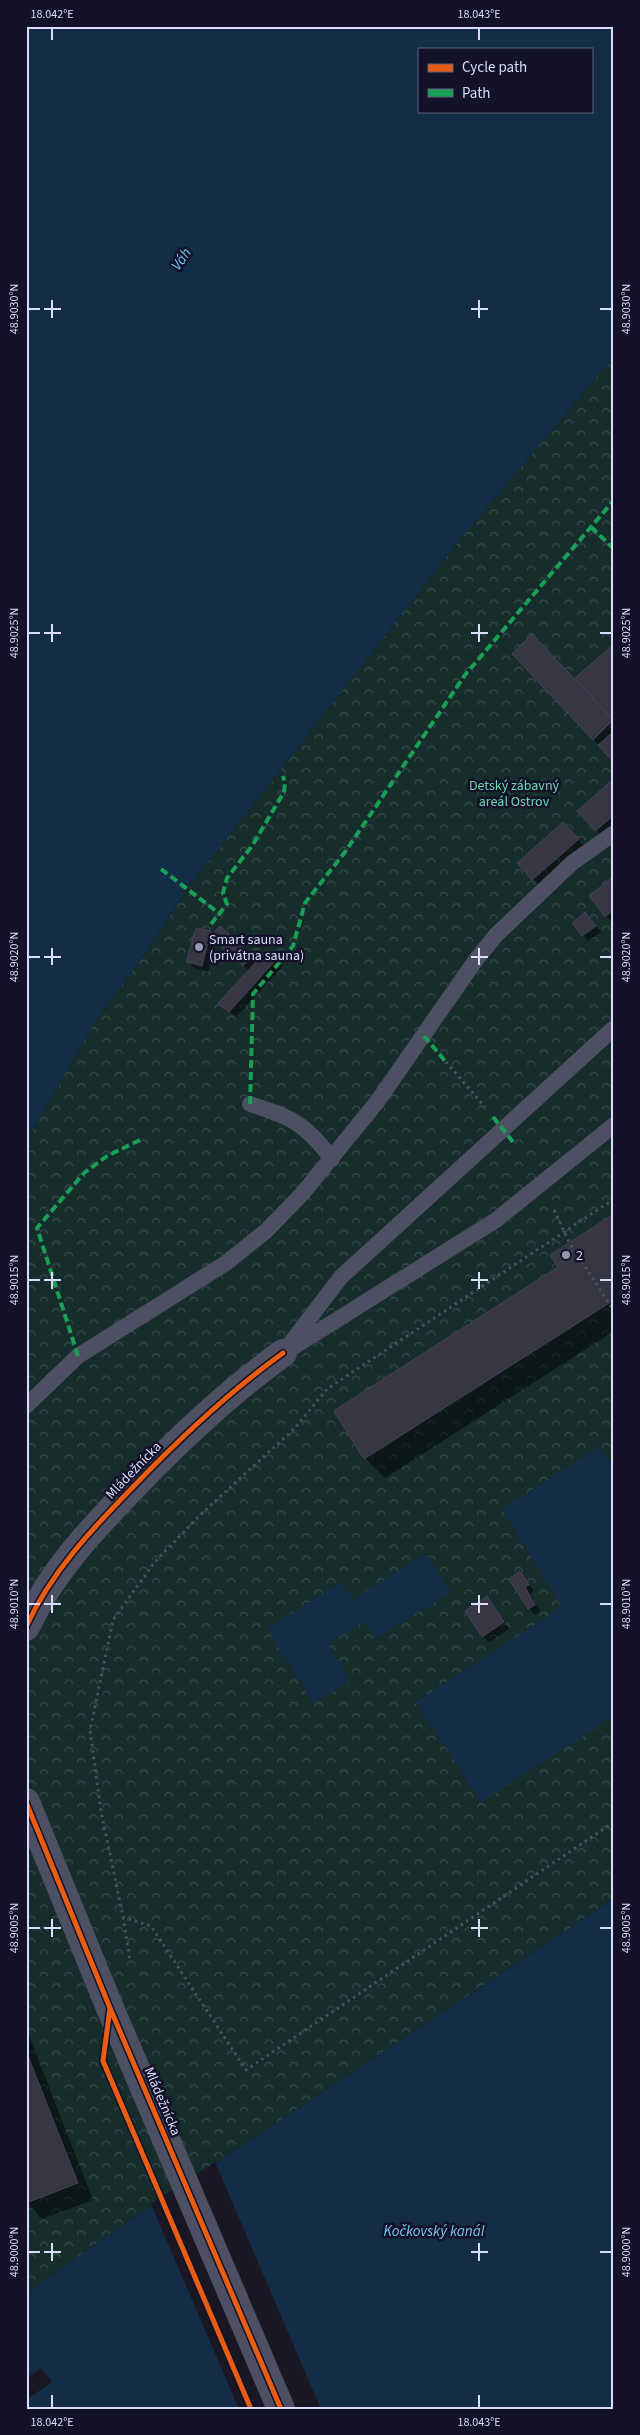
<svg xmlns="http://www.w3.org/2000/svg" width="640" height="2435" font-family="'Source Sans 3',sans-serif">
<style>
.forest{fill:url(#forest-crowns)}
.water{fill:#132d47;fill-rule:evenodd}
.pier{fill:#181723}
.shadow{fill:#0007}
.building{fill:#363644;stroke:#444256}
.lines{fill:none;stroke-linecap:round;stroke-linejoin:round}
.path{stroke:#46535d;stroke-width:3;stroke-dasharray:2.5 4;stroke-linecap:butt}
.service{stroke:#4d4f63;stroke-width:16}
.minor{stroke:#4d4f63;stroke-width:28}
.quiet{stroke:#1a9f57;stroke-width:4;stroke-dasharray:8 4;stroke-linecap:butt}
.cycleway-casing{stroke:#131228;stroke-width:8}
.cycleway{stroke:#e95d12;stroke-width:5}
.ticks{fill:none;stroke:#dcdcfc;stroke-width:2}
.poi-dot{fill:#9797b0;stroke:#131228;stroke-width:2}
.labels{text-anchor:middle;stroke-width:5;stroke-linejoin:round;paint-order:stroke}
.park-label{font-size:14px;fill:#6cd8b0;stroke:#131228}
.poi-label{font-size:14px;fill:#dcdcfc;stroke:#131228;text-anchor:start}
.street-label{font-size:14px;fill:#dcdcfc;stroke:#131228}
.water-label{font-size:15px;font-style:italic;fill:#71c8f5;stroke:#131228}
.neatline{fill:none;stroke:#dcdcfc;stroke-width:2}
.ticks-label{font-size:12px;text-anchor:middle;fill:#dcdcfc}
</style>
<defs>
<pattern id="forest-crowns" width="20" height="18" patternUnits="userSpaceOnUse" patternTransform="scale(1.25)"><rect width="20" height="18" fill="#162d2c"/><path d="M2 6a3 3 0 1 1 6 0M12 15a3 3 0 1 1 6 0" fill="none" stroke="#374b4c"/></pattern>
</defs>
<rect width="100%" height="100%" fill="#181723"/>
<!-- forest -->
<path class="forest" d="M614 356V1899L118 2228 26 2294V1141L98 1017 139 962 187 889 461 538Z"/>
<!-- water -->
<path class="water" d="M26 26H614V356L461 538 187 889 139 962 98 1017 26 1141ZM419 49H591V111H419Z
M599 1447 614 1469V1716L481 1802 416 1702 562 1607 502 1509Z
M426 1553 451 1592 376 1639 365 1621 328 1644 350 1681 314 1703 267 1629 341 1582 353 1600Z
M614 1899V2409H26V2294L118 2228Z"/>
<!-- pier -->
<path class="pier" d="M215 2162 321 2409H239L151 2204Z
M41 2368 52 2382 26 2400V2371L30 2376Z"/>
<!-- shadow -->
<path class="shadow" d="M614 646V761L514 654 595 702Z
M614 787V826L602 836 579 811Z
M569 830 584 846 539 885 519 863Z
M614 878V924L606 916Z
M585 914 601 932 589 941 583 935Z
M220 927 257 962 267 951 283 966 236 1017 220 1003 249 971 216 941 208 972 194 968 188 962 211 933 213 935Z
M614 1216V1331L385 1478 365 1458 336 1413 560 1267Z
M520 1573 534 1591 530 1594 540 1611 535 1615 529 1609Z
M487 1598 509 1629 489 1642 483 1636Z
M26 2028 93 2200 42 2219 26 2203Z"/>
<!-- building -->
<path class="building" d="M532 634 613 720 593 740 512 654Z
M614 644V721L575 678Z
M614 731V763L598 745Z
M610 782 614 786V815L595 831 577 811Z
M563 822 579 839 532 880 517 863Z
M614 876V909L605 917 589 896Z
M585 912 596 926 582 936 572 923Z
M220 926 253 956 243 966 210 937Z
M196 928 211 931 202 966 186 962Z
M267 950 277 959 229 1012 218 1003Z
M614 1214V1300L364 1459 335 1413V1410L558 1267 550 1255Z
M520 1571 529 1585 525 1587 535 1605 528 1609 509 1579Z
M487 1596 504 1622 482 1637 465 1611Z
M26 2051 78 2183 26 2203Z"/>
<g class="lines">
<!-- path -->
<path class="path" d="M446 1062 485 1107
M614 1199 327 1389 295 1428 199 1516 154 1563 113 1620 90 1730 101 1811 123 1917 151 1926 246 2070 614 1822
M554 1210 569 1242 614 1311
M123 1917 130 1960"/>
<!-- service -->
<path class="service" d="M250 1104C292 1118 304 1122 332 1159
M292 1348 496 1220 614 1125
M283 1353 341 1277 614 1028
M26 1406 78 1356 226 1263 266 1231 302 1194 377 1102 475 961 496 935 572 863 614 833"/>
<!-- minor -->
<path class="minor" d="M26 1627C51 1572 92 1529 134 1486 180 1438 229 1392 283 1353
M26 1802 110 2008 281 2409"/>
<!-- quiet -->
<path class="quiet" d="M591 527 614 549
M161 869 220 914
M211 924 227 904 223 893 227 878 252 846 284 792 285 783 283 776
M424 1036 446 1062
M250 1104 253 994 293 946 305 903 345 852 465 675 614 500
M493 1117 513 1142
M78 1356 37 1228 84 1173 107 1156 142 1139"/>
<!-- cycleway casing -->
<g class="cycleway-casing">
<path id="cycleway" d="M26 1627C51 1572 92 1529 134 1486 180 1438 229 1392 283 1353
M26 1802 110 2008 281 2409
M110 2008 103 2061 251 2409"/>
</g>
<!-- cycleway -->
<use href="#cycleway" class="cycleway"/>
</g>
<!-- ticks -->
<path class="ticks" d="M52 28V40M479 28V40M52 300V318M479 300V318M28 309H40M44 309H61M471 309H488M600 309H612M52 624V642M479 624V642M28 633H40M44 633H61M471 633H488M600 633H612M52 948V965M479 948V965M28 957H40M44 957H61M471 957H488M600 957H612M52 1272V1289M479 1272V1289M28 1280H40M44 1280H61M471 1280H488M600 1280H612M52 1595V1613M479 1595V1613M28 1604H40M44 1604H61M471 1604H488M600 1604H612M52 1919V1937M479 1919V1937M28 1928H40M44 1928H61M471 1928H488M600 1928H612M52 2243V2261M479 2243V2261M28 2252H40M44 2252H61M471 2252H488M600 2252H612M52 2395V2408M479 2395V2408"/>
<!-- markers -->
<g class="poi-dot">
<circle cx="199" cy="947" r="5"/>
<circle cx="566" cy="1255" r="5"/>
</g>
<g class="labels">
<!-- park labels -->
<g class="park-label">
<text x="514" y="790">Detský zábavný<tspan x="514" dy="16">areál Ostrov</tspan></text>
</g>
<!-- poi labels -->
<g class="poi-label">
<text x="209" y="944">Smart sauna<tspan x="209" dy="16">(privátna sauna)</tspan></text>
<text x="576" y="1260">2</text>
</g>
<!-- street labels -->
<g class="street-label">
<text transform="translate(133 1470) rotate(-46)" y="5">Mládežnícka</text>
<text transform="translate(163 2101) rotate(67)" y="5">Mládežnícka</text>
</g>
<!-- water labels -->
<g class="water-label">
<text transform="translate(181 259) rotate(-56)" y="5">Váh</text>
<text x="434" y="2236">Kočkovský kanál</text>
</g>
</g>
<!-- border -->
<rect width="640" height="2435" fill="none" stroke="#131228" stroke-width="55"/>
<!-- legend -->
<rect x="418" y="48" width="175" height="65" fill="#131228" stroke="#63637d"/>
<rect x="428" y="64" width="25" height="8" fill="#e95d12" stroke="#63637d"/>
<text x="462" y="72" font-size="15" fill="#dcdcfc">Cycle path</text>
<rect x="428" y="89" width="25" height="8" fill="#1a9f57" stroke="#63637d"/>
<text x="462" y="98" font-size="15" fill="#dcdcfc">Path</text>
<rect x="28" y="28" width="584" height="2380" class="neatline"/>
<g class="ticks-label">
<text x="52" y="18">18.042°E</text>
<text x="479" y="18">18.043°E</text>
<text transform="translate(14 309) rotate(-90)" y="4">48.9030°N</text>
<text transform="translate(626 309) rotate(-90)" y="4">48.9030°N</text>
<text transform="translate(14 633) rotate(-90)" y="4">48.9025°N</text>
<text transform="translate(626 633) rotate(-90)" y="4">48.9025°N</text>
<text transform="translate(14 957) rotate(-90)" y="4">48.9020°N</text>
<text transform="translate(626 957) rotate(-90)" y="4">48.9020°N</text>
<text transform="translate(14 1280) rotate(-90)" y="4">48.9015°N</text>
<text transform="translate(626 1280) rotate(-90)" y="4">48.9015°N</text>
<text transform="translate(14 1604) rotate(-90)" y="4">48.9010°N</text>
<text transform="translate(626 1604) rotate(-90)" y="4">48.9010°N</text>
<text transform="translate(14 1928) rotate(-90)" y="4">48.9005°N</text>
<text transform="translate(626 1928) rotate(-90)" y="4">48.9005°N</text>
<text transform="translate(14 2252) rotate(-90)" y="4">48.9000°N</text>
<text transform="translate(626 2252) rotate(-90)" y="4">48.9000°N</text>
<text x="52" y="2426">18.042°E</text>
<text x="479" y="2426">18.043°E</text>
</g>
</svg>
